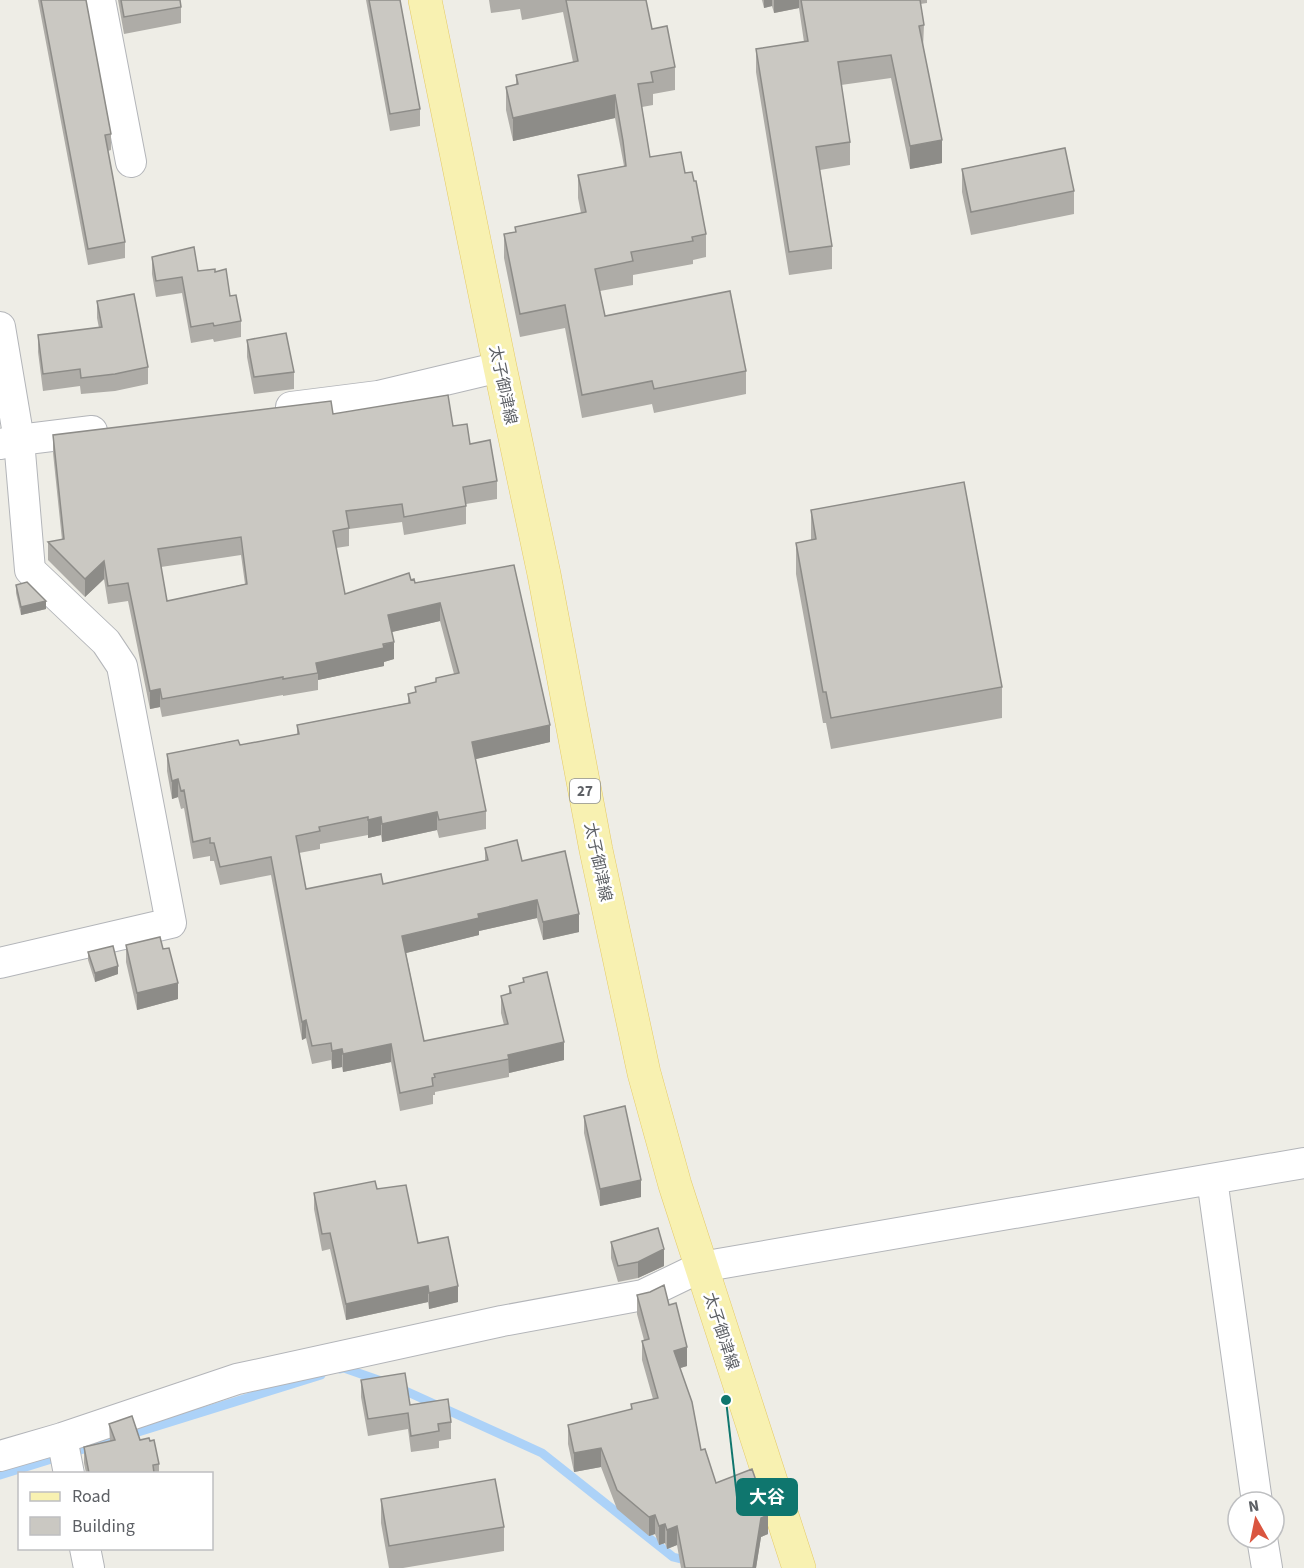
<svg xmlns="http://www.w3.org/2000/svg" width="1304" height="1568" font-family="'Source Sans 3','Noto Sans JP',sans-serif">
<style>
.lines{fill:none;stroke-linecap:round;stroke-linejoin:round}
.stream{stroke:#acd2f8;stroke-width:9}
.minor-casing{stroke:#b3b5b9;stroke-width:32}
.major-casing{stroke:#e5ca67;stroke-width:34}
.minor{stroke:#fff;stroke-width:30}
.major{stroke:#f8f1b1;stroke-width:33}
.wall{fill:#aeaca7;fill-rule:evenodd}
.shaded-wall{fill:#8d8c88}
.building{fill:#cac8c2;stroke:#8d8c88;stroke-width:1.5;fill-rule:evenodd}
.labels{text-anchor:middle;stroke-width:5;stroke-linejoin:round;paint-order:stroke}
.shield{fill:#fff;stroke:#8e9093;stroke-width:1.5}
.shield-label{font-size:15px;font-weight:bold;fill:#5d6065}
.street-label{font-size:16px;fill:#5d6065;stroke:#fff}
.leader{fill:none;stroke:#0f766e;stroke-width:2}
.callout-dot{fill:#0f766e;stroke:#fff;stroke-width:2}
.callout{fill:#0f766e;stroke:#0f766e;stroke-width:2}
.callout-label{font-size:18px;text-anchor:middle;font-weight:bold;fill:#fff}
</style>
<rect width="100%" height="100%" fill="#eeede6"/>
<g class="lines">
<!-- stream -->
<path class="stream" d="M340 1369 344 1368 384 1382
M399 1388 542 1453 673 1557 689 1561
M0 1475 321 1375"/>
<!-- minor casing -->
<g class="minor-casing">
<path id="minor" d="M100 0 131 162
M0 327 19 440 30 570 106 642 122 666 171 923 0 963
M291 407 378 396 500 367
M0 444 19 440 92 431
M1212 1179 1257 1502
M62 1438 69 1474
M0 1456 62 1438 237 1379 502 1321 643 1295 701 1267 1304 1163
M1262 1538 1267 1568
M85 1548 89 1568"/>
</g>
<!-- major casing -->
<g class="major-casing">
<path id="major" d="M425 0 500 367 544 574 596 850 644 1073 675 1185 799 1568"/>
</g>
<!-- minor -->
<use href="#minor" class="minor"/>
<!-- major -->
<use href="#major" class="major"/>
</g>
<!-- wall -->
<path class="wall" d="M38 0H86L111 134V150L108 151 125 242V258L88 265Z
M118 0H180L181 7V23L124 34Z
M366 0H400L420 109V126L390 131Z
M489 0H646L652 29 675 67V90L653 94V105L642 107 650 157 685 173 706 234V257L693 260V264L633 275V285L600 291 605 316 746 371V394L654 413 652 404 582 418 565 328 520 337 504 258V234L515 232V227L581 213 578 198V175L624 166 615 118 513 141 506 110V87L516 85V75L573 62 563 12 522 20 520 9 491 13Z
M762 0H927V3L920 4 924 25 923 48 942 163 910 169 891 78 841 85 850 142V165L820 170 832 246V269L789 275 756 72V49L804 42 799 8 774 13 772 6 764 8Z
M962 169 1074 191V214L971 235 962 192Z
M152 257 198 271 215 272 230 296 241 321V337L214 342 213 339 191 343 182 293 156 297 152 274Z
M97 301 148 367V384L115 391 81 394 80 386 43 391 38 352V335L99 328 97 318Z
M247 340 294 372V389L254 394 247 357Z
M333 414 453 426 470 444 497 481V499L466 504V524L404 535 402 522 349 529V546L336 548 345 594 411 580 415 583 514 565 550 742 475 759 486 811V829L439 838 437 830 382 842 381 835 368 838V835L320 844V849L299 853 306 889 383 884 485 861V848L522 861 579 932 543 940 537 918 479 931V935L406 953 424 1041 504 1025 501 1013V996L509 994V986L523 983V978L564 1060 509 1073V1077L435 1092V1095H433V1104L400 1111 391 1062 343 1072 342 1067 332 1069 331 1060 312 1064 306 1038 302 1040 271 875 220 885 214 861H210V856L193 859 184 808 181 809 178 797 172 799 167 771V754L240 745 297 735V725L408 703V694L415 692V687L436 683V678L454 674 440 621 391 632 394 659 384 662V666L318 680V690L283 696V695L162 717 160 707 150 709 128 601 108 604 104 579 85 597 48 560V542L62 540 53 453V435ZM241 555 245 584 167 601 161 567Z
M811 510 1002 687V718L831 749 826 723H823L796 574V543L811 540Z
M16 585 46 609 21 615 16 593Z
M126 945 163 949 178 999 137 1010 126 962Z
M88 952 118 974 95 982 88 960Z
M584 1116 641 1197 600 1206 584 1133Z
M377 1189 418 1243 458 1302 429 1309 428 1302 346 1320 330 1249 322 1251 314 1209V1193Z
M611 1242 664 1266 638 1278 618 1282 611 1258Z
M637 1295 669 1305 687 1366 680 1368 701 1450 716 1483 768 1534 761 1537 756 1568H681L677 1545 667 1549 665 1543 659 1545 655 1534 649 1536 617 1509 601 1467 574 1472 568 1444V1425L631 1410V1404L653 1399 642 1360V1341L644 1340 637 1314Z
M361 1380 410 1405 451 1422V1439L439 1441V1448L411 1452 408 1429 368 1436 361 1397Z
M109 1424 140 1440 150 1441 159 1464V1473H86L84 1463V1447L110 1442Z
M381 1499 504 1527V1551L403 1568H389L381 1523Z"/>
<!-- shaded-wall -->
<path class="shaded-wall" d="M764 0H772V6L764 8Z
M774 0H799V8L774 13Z
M615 95V118L513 141V118Z
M942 140V163L910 169V146Z
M104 561V579L85 597V579Z
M46 601V609L21 615V607Z
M440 603V621L388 633V615Z
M394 642V659L384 662V666L318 680V673L316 663Z
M160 689V707L150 709V691Z
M550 725V742L472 760V742Z
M178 779V797L172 799V781Z
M437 812V830L382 842V824Z
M381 817V835L368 838V820Z
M537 900V918L479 931V935L402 954V936L478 914Z
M579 914V932L543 940V922Z
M118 966V974L95 982V973Z
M178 983V999L137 1010V993Z
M306 1020V1038L302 1040V1022Z
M564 1042V1060L509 1073 508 1055Z
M391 1044V1062L343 1072V1054Z
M342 1049V1067L332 1069V1051Z
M641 1180V1197L600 1206V1189Z
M664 1249V1266L638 1278V1262Z
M428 1286V1302L346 1320V1304Z
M458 1286V1302L429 1309V1293Z
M687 1347V1366L674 1370V1351Z
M601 1448V1467L574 1472V1453Z
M655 1515V1534L649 1536V1517Z
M768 1515V1534L761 1537 756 1568H753L761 1518Z
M665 1524V1543L659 1545V1526Z
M677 1526V1545L667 1549V1530Z"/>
<!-- building -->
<path class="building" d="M41 0H86L111 134 105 135 125 242 88 249Z
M121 0H180L181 7 124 17Z
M369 0H400L420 109 390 114Z
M566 0H646L652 29 667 26 675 67 651 72 653 82 638 84 650 157 681 152 685 173 692 172 694 181H696L706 234 692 237 693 241 631 252 633 261 595 269 605 316 730 291 746 371 654 389 652 381 582 395 565 305 520 314 504 234 516 232 515 227 586 212 578 175 626 166 623 141 615 95 513 118 506 87 518 84 516 75 578 61Z
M801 0H920L924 25 919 26 942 140 910 146 891 55 838 62 850 142 816 147 832 246 789 252 756 49 808 41Z
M1065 148 1074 191 971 212 962 169Z
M194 247 198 271 215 269V272L226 269 230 296 236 295 241 321 214 326 213 323 191 327 182 277 156 281 152 257Z
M134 294 148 367 115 374 81 378 80 369 43 374 38 335 102 327 97 301Z
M286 333 294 372 254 377 247 340Z
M448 395 453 426 467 424 470 444 490 440 497 481 463 487 466 506 404 517 402 504 346 511 349 528 333 531 345 594 409 573 411 580 414 579 415 583 514 565 550 725 472 742 486 811 439 820 437 812 382 824 381 817 368 820V817L319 827 320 831 296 836 306 889 381 874 383 884 488 860 485 848 517 840 522 861 565 851 579 914 543 922 537 900 478 914 479 918 402 936 424 1041 508 1024 501 996 511 993 509 986 524 982 523 978 547 972 564 1042 508 1055 509 1059 434 1074 435 1077 432 1078 433 1086 400 1093 391 1044 343 1054 342 1049 332 1051 331 1043 312 1046 306 1020 302 1022 271 857 220 867 214 843H210V838L193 842 184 790 181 791 178 779 172 781 167 754 238 740 240 745 299 734 297 725 410 703 408 694 416 692 415 687 436 682V678L459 673 440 603 388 615 394 642 383 644 384 648 316 663 318 673 283 679V677L162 699 160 689 150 691 128 583 108 586 104 561 85 579 48 542 64 539 53 435 331 401 333 414ZM241 537 247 584 167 601 158 549Z
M964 482 1002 687 831 718 826 692H823L796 543 816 539 811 510Z
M27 582 46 601 21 607 16 585Z
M160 937 163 949 169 948 178 983 137 993 126 945Z
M113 946 118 966 95 973 88 952Z
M625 1106 641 1180 600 1189 584 1116Z
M375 1181 377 1189 406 1185 418 1243 448 1237 458 1286 429 1293 428 1286 346 1304 330 1233 322 1234 314 1193Z
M658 1228 664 1249 638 1262 618 1266 611 1242Z
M664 1285 669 1305 676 1303 687 1347 674 1351 692 1402 701 1450 705 1449 716 1483 752 1469 768 1515 761 1518 753 1568H685L677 1526 667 1530 665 1524 659 1526 655 1515 649 1517 617 1490 601 1448 574 1453 568 1425 632 1409 631 1404 658 1398 642 1341 649 1339 637 1295 650 1292Z
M405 1373 410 1405 448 1399 451 1422 438 1424 439 1431 411 1436 408 1413 368 1419 361 1380Z
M132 1416 140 1440 149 1438 150 1441 154 1440 159 1464 153 1465 154 1473H89L84 1447 115 1440 109 1424Z
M495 1479 504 1527 389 1546 381 1499Z"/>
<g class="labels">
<!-- shield labels -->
<rect class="shield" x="570" y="779" width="30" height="24" rx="4.5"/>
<g class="shield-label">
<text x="585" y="796">27</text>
</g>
<!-- street labels -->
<g class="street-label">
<text transform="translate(504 385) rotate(78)" y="6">太子御津線</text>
<text transform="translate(599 862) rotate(78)" y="6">太子御津線</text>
<text transform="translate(722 1331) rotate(72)" y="6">太子御津線</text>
</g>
</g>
<!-- callouts -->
<path class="leader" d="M726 1400L737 1497"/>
<circle class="callout-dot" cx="726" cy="1400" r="6"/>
<rect class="callout" x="737" y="1479" width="60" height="36" rx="6"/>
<g class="callout-label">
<text x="767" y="1503">大谷</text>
</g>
<!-- legend -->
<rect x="18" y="1472" width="195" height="78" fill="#ffffff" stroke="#bebfc1" stroke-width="1.5"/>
<rect x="30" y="1492" width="30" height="9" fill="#f8f1b1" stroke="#bebfc1" stroke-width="1.5"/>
<text x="72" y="1502" font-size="18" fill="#5d6065">Road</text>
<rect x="30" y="1517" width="30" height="18" fill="#cac8c2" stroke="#bebfc1" stroke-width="1.5"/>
<text x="72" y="1532" font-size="18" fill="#5d6065">Building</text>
<!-- north arrow -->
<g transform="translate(1256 1520) rotate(351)"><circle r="28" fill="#ffffff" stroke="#bebfc1" stroke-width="1.5"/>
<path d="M0-4.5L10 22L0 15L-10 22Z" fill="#da553f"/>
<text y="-9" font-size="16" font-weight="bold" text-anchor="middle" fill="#5d6065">N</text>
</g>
</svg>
